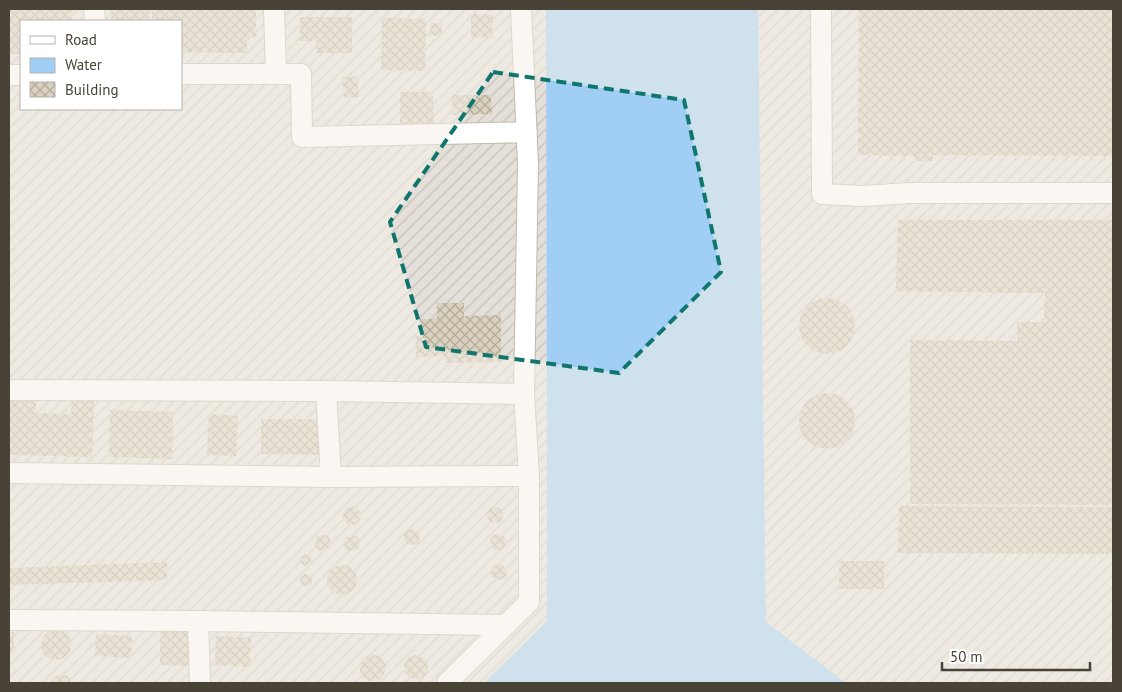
<svg xmlns="http://www.w3.org/2000/svg" width="1122" height="692" font-family="'PT Sans',sans-serif">
<style>
.industrial{fill:url(#industrial-furrows);fill-rule:evenodd}
.water{fill:#a1cef4}
.building{fill:url(#building-cross-hatch)}
.lines{fill:none;stroke-linecap:round;stroke-linejoin:round}
.minor-casing{stroke:#c1baaa;stroke-width:22}
.minor{stroke:#fff;stroke-width:20}
.marked{fill:none;stroke:#0f766e;stroke-width:4;stroke-dasharray:10 6;stroke-linejoin:round}
</style>
<defs>
<pattern id="industrial-furrows" width="10" height="10" patternUnits="userSpaceOnUse" patternTransform="scale(1.25)"><rect width="10" height="10" fill="#e4e0d9"/><path d="M-1 1l2-2M0 10L10 0M9 11l2-2" fill="none" stroke="#c5c1bb"/></pattern>
<pattern id="building-cross-hatch" width="8" height="8" patternUnits="userSpaceOnUse" patternTransform="scale(1.25)"><rect width="8" height="8" fill="#dad1bf"/><path d="M0 0l8 8M0 8l8-8" fill="none" stroke="#b3ab9c"/></pattern>
</defs>
<rect width="100%" height="100%" fill="#f5f1e8"/>
<!-- industrial -->
<path class="industrial" d="M9 9H546L547 622 484 683H9ZM21 21H181V109H21Z
M758 9H1113V683H846L766 622Z"/>
<!-- water -->
<path class="water" d="M546 9H758L766 622 846 683H484L547 621Z"/>
<!-- building -->
<path class="building" d="M9 9H72V21H21V54H9Z
M111 9H149V21H111Z
M152 9H256V37H247V53L181 52V21H152Z
M859 9H1113V156L933 155V161H914V156L858 155Z
M471 14 493 15 492 38 471 37Z
M300 17H352V53H316V41H300Z
M382 18 426 19 425 71 381 70Z
M430 23 442 24 441 36 430 35Z
M357 76 359 97 344 98 342 77Z
M400 92H433L434 125H400Z
M452 95H491L492 114 453 115Z
M898 220H1113V505L910 504V340L1017 341V322H1044L1045 293 896 291Z
M799 326a28 28 0 1 1 56 0a28 28 0 1 1-56 0Z
M437 303H464V316L501 315V362L445 363V356L416 357 415 335 421 336 420 319H437Z
M799 421a28 28 0 1 1 56 0a28 28 0 1 1-56 0Z
M9 399 36 400V413L71 414V399L94 400 92 457 9 455Z
M110 410 173 412 172 459 109 457Z
M209 414 238 416 236 456 207 455Z
M261 419H320V455L261 454Z
M899 506 1113 507V554L898 553Z
M487 515a8 8 0 1 1 16 0a8 8 0 1 1-16 0Z
M343 516a9 9 0 1 1 18 0a9 9 0 1 1-18 0Z
M404 537a8 8 0 1 1 16 0a8 8 0 1 1-16 0Z
M490 542a8 8 0 1 1 16 0a8 8 0 1 1-16 0Z
M344 543a8 8 0 1 1 16 0a8 8 0 1 1-16 0Z
M315 543a8 8 0 1 1 16 0a8 8 0 1 1-16 0Z
M300.5 560a5.5 5.5 0 1 1 11 0a5.5 5.5 0 1 1-11 0Z
M839 561H884V589H839Z
M167 562V580L9 585V568Z
M491 572a8 8 0 1 1 16 0a8 8 0 1 1-16 0Z
M327 580a15 15 0 1 1 30 0a15 15 0 1 1-30 0Z
M300 580a6 6 0 1 1 12 0a6 6 0 1 1-12 0Z
M41 645a15 15 0 1 1 30 0a15 15 0 1 1-30 0Z
M160 630H193V666L160 665Z
M9 632H14V652H9Z
M96 634 132 636 131 658 95 656Z
M216 636 251 638 250 667 215 665Z
M404 667a12 12 0 1 1 24 0a12 12 0 1 1-24 0Z
M360 668a13 13 0 1 1 26 0a13 13 0 1 1-26 0Z
M62 674 68 676 72 683H51L52 678 57 675Z"/>
<g class="lines">
<!-- minor casing -->
<g class="minor-casing">
<path id="minor" d="M94 9 95 21
M821 9 822 194 863 196 910 193H1113
M181 74H276L274 9
M276 74H301L302 137 527 132
M9 75H21
M9 390 326 391 331 477 9 473
M326 391 524 394
M331 477 529 476
M9 620 198 621
M200 683 198 621 506 625
M447 683 529 602V476L524 394 528 164 521 9"/>
</g>
<!-- minor -->
<use href="#minor" class="minor"/>
</g>
<!-- marked area -->
<path d="M0 0H1122V692H0ZM493 72 684 100 721 272 619 373 426 347 390 222Z" fill="#f5f1e8" fill-opacity=".55" fill-rule="evenodd"/>
<path class="marked" d="M493 72 684 100 721 272 619 373 426 347 390 222Z"/>
<!-- border -->
<rect width="1122" height="692" fill="none" stroke="#494236" stroke-width="20"/>
<!-- legend -->
<rect x="20" y="20" width="162" height="90" fill="#ffffff" stroke="#b6b3af"/>
<rect x="30" y="36" width="25" height="8" fill="#ffffff" stroke="#b6b3af"/>
<text x="65" y="45" font-size="15" fill="#494236">Road</text>
<rect x="30" y="58" width="25" height="15" fill="#a1cef4" stroke="#b6b3af"/>
<text x="65" y="70" font-size="15" fill="#494236">Water</text>
<rect x="30" y="82" width="25" height="15" fill="url(#building-cross-hatch)" stroke="#b6b3af"/>
<text x="65" y="95" font-size="15" fill="#494236">Building</text>
<!-- scale -->
<path d="M942 662v8h148v-8" fill="none" stroke="#494236" stroke-width="2.5"/>
<text x="950" y="662" font-size="15" fill="#494236" stroke="#ffffff" stroke-width="4" paint-order="stroke">50 m</text>
</svg>
